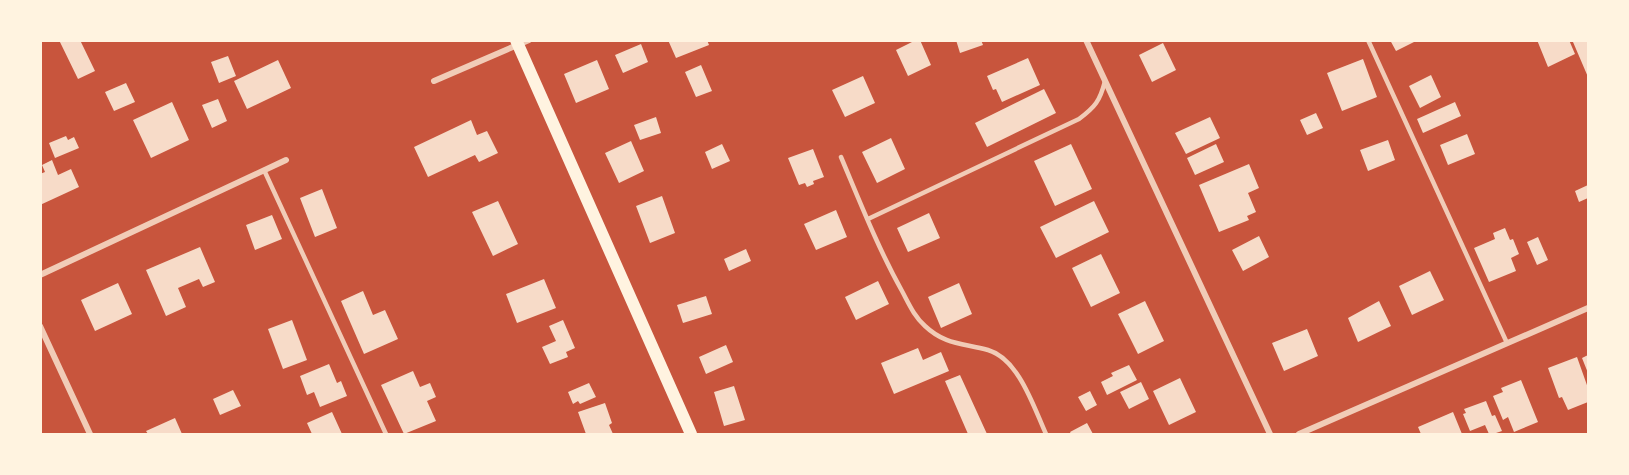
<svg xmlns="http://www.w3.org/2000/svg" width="1629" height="475" font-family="'Libre Baskerville',serif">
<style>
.building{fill:#f7dbc8}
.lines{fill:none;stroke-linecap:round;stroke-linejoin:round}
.service{stroke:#f1ccb7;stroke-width:4.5}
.minor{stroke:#f1ccb7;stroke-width:6}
.secondary{stroke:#fff3e0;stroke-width:12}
</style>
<rect width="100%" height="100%" fill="#c8553d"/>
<!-- building -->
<path class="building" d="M59 40H80L95 71 78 79Z
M668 40H707L709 45 676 58Z
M916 40H920L931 65 908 76 896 50Z
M956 40H981L983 45 960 53Z
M1390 40H1418L1396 51Z
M1537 40H1569L1575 54 1548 67Z
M1578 40H1588V77L1573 42Z
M1163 43 1176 70 1152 82 1139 55Z
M641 44 648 62 623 73 615 55Z
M228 56 236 76 219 83 211 62Z
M1028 58 1040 85 1002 102 996 89 993 90 987 76Z
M1363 59 1377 97 1342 111 1327 73Z
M278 60 291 88 247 109 234 81Z
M597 60 609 89 576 103 564 74Z
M701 65 712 91 696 97 685 72Z
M1431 75 1441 97 1420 108 1409 86Z
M863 76 875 103 845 117 832 90Z
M126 83 135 102 114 111 105 92Z
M1044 89 1056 113 987 147 975 123Z
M218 99 227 121 212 128 202 105Z
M172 102 189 140 151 158 133 120Z
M1455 102 1461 116 1423 133 1417 119Z
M1316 113 1323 128 1307 135 1300 120Z
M656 117 661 133 640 140 634 125Z
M1210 117 1220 138 1186 154 1175 133Z
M471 120 477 135 487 131 498 153 479 162 475 155 428 177 414 147Z
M1467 134 1475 154 1448 165 1440 145Z
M66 136 68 140 74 137 79 148 55 158 49 143Z
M891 138 905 169 877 183 862 152Z
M1388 140 1395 160 1368 171 1360 150Z
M631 141 644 171 619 183 605 153Z
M722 144 730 161 712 169 705 152Z
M1071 144 1092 189 1055 206 1034 161Z
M1216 144 1224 162 1195 175 1187 158Z
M813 149 824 177 813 181 814 184 807 187 805 183 799 185 788 158Z
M52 160 58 175 71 169 79 187 40 205V174L45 172 42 165Z
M1249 164 1259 188 1248 193 1256 212 1247 216 1249 220 1219 232 1199 185Z
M1588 185V198L1579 202 1575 191Z
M322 189 337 228 315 237 300 198Z
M662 196 675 233 650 243 636 206Z
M498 201 518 244 493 256 472 212Z
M1094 201 1109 232 1056 258 1040 227Z
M836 210 847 237 816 250 804 224Z
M929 213 940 238 908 252 897 228Z
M272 215 282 239 255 250 246 225Z
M1505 228 1510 240 1513 239 1519 254 1511 258 1516 271 1489 282 1474 248 1495 239 1493 233Z
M1259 236 1269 257 1243 271 1232 250Z
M1538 237 1548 260 1537 265 1527 242Z
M200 247 215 282 203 287 199 279 178 288 186 307 166 316 146 270Z
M746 249 751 261 729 271 724 259Z
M1101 254 1120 293 1091 307 1072 268Z
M1430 271 1444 300 1412 315 1399 286Z
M544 279 556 308 517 323 506 294Z
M878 281 889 304 856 320 845 297Z
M118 283 132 314 95 331 81 300Z
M959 283 972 314 941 328 928 297Z
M363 291 373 315 385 310 398 339 364 354 341 301Z
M706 296 712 314 683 323 677 305Z
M1145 301 1164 341 1138 354 1118 314Z
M1379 301 1391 326 1358 342 1348 318Z
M292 320 307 360 283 369 268 329Z
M563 320 575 348 566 352 568 357 550 364 542 347 556 341 549 326Z
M1307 329 1318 356 1284 371 1272 343Z
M726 345 733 362 706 374 699 357Z
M918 348 923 360 941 352 949 371 894 394 881 363Z
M1588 355V373L1582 358Z
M1577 357 1588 388V402L1568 410 1562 397 1559 398 1548 368Z
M329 364 337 383 341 381 347 396 320 407 314 392 307 395 300 376Z
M1129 365 1137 380 1107 395 1101 382 1113 376 1111 373Z
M413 371 420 387 430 383 436 397 427 401 436 421 404 434 381 385Z
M960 375 987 434H968L945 381Z
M1180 378 1196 412 1169 425 1153 391Z
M1521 380 1538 422 1514 432 1508 417 1503 420 1493 396 1503 392 1501 388Z
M1141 382 1149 399 1129 409 1120 392Z
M589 383 596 397 580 404 578 401 573 404 568 392Z
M734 386 745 420 724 426 714 392Z
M233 390 241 406 220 415 213 399Z
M1090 391 1097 405 1086 411 1078 397Z
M1486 401 1492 416 1495 415 1502 431 1493 434H1489L1485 425 1470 431 1463 414 1466 413 1464 409Z
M605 403 612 423 609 425 613 434H586L578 412Z
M332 412 342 434H312L307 423Z
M1453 412 1462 434H1421L1418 427Z
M175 418 182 434H148L146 431Z
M1087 423 1093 434H1071L1070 432Z"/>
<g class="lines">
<!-- service -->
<path class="service" d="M1368 40 1507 343
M841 157C860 202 878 248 902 291 909 304 914 316 925 326 945 345 963 343 988 350 1019 359 1034 408 1046 434
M264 170 386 434
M868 219 1079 119C1095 107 1100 101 1105 81"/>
<!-- minor -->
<path class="minor" d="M1086 40 1270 434
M434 81 529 40
M40 275 286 160
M40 326 90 434
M1299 434 1588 308"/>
<!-- secondary -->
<path class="secondary" d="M516 40 691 434"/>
</g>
<!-- border -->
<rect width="1629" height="475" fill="none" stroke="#fff3e0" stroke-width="84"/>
</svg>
